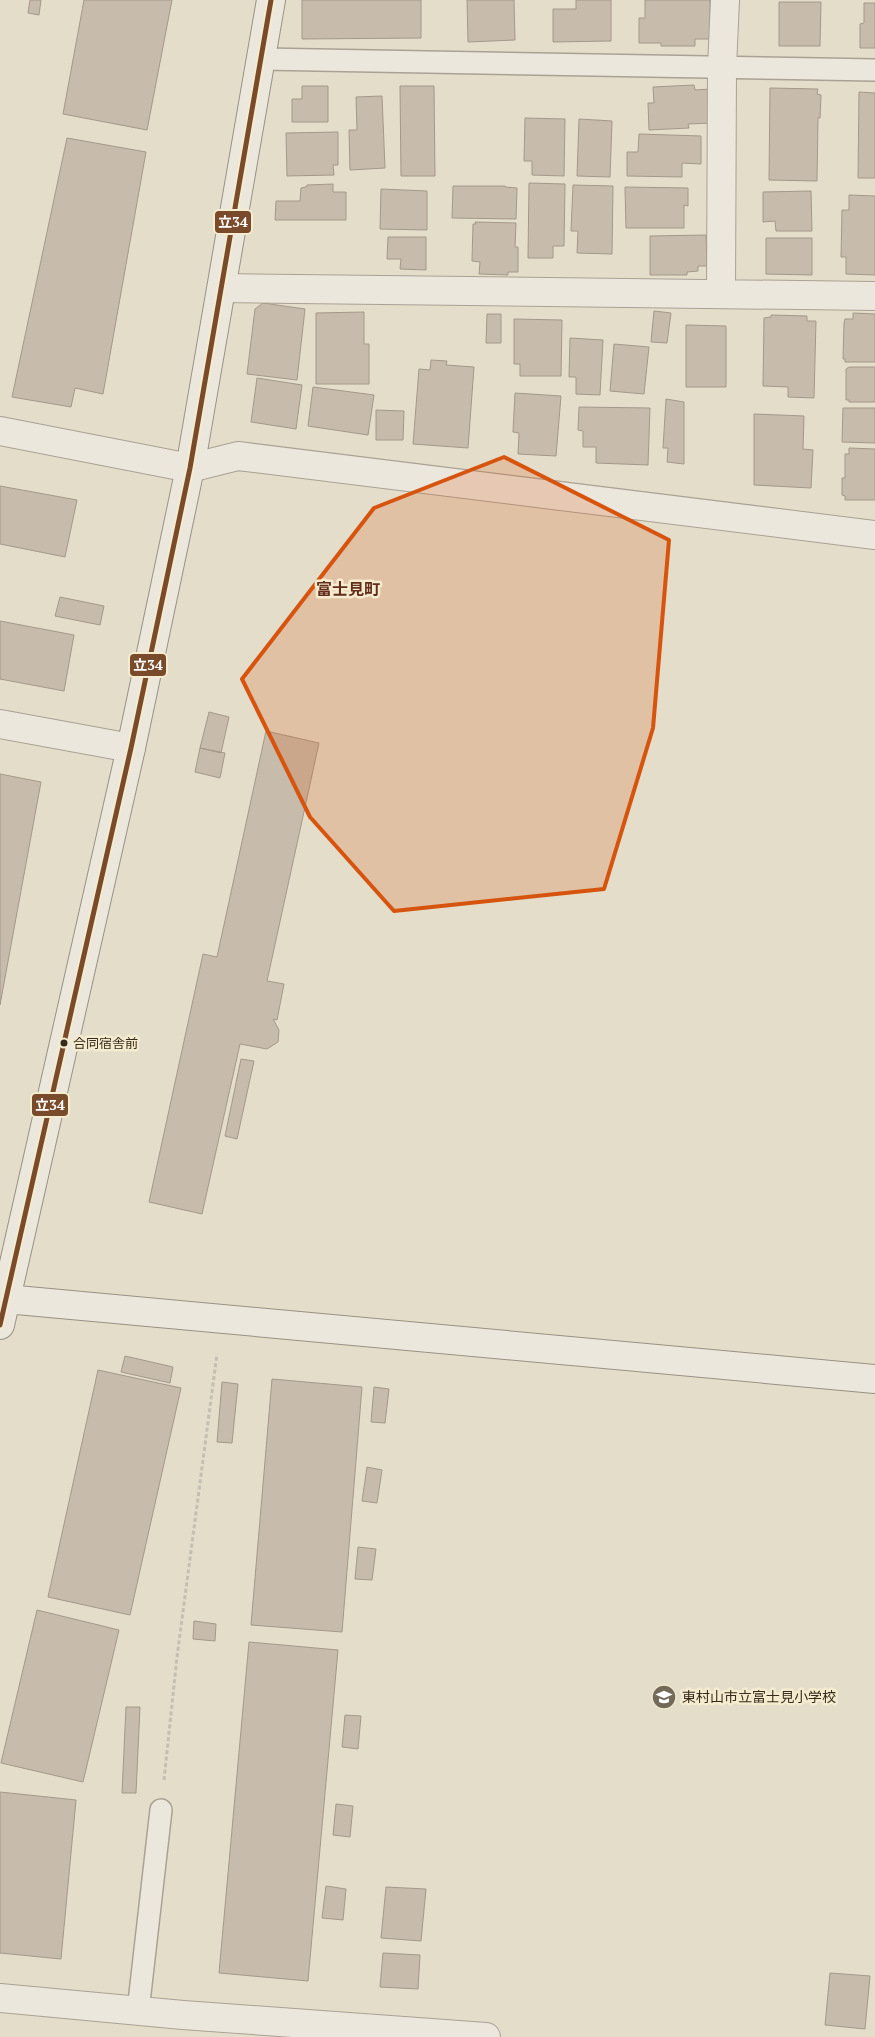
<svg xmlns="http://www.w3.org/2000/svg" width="875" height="2037" font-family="'PT Serif','Noto Sans JP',serif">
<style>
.building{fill:#c7bbab;stroke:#a4988a}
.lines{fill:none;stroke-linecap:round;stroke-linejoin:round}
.lane-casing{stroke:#a9a194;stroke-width:24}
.street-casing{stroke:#a9a194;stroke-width:30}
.secondary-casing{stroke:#989184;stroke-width:30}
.path{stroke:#c4beb3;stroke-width:3;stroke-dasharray:4 2.5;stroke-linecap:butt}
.lane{stroke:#ece7dc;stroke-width:21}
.street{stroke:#ece7dc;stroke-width:28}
.secondary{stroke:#ece7dc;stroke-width:28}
.bus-1-casing{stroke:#f5ebcf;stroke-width:9}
.bus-1{stroke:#7a4b2a;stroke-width:5}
.marked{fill:#d6540e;fill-opacity:0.2;stroke:#d6540e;stroke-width:4;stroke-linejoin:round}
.bus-dot{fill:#362a1c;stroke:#f5ebcf;stroke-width:2}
.labels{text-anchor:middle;stroke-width:5;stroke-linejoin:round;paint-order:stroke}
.bus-label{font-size:13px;fill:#362a1c;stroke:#f5ebcf;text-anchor:start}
.poi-label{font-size:14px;fill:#362a1c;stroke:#f5ebcf;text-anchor:start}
.quarter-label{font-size:16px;font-weight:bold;fill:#632d1c;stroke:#f5ebcf}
.line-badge{stroke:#f5ebcf;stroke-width:2}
.badge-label{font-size:14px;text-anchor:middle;font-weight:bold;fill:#fff}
</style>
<rect width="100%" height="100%" fill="#e4ddca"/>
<!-- building -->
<path class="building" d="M30 0H41L39 15 28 13Z
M84 0H172L147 130 63 114Z
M302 0H421V38L302 39Z
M467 0H514L515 40 468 42Z
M576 0H611V41L553 42V9H576Z
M645 0H710V39H695V46H661V43H639V18H645Z
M779 2H821L820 46H779Z
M864 3H875V48H860V24L864 23Z
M694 85 695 90 711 89 712 123 688 124 689 128 649 130 648 103H654L653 87Z
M302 86H328V122H292V99H302Z
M400 86H434L435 176H401Z
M770 88 818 89 817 94 821 95 820 118H818L817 181 769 180Z
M859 92 875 93V178H858Z
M382 96 385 168 350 170 349 130H357L356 97Z
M525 118 565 119 564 176 532 175V161H524Z
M579 119 612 121 610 177 577 176Z
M338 132V165H333L334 175 287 176 286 133Z
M639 134 701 136V164L682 163V177L627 176V152H638Z
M67 138 146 152 103 394 75 388 71 407 12 397Z
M529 183 565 184 564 246H553V258H528Z
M333 184V192H346V220H275L276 201H300L301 188 306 187 307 185Z
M573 185 613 186 612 254 577 253 578 231H571Z
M453 186H505V187L517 188 516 219 452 218Z
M625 187 688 188V206L684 205V228H626Z
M381 189 427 191V230L380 229Z
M811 191 812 231H776L775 221 763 222V192Z
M849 195 875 196V275L846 274V257H841L842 210H849Z
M475 222 516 223 515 247H518V272H508V275L479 274 480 262 472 261 473 224H476Z
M706 235 707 266H698V271L687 272V275H650V236Z
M388 237H426V270L400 269 401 259H387Z
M766 238H812V275L766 274Z
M263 303 305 309 297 380 247 374 255 309Z
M654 311 671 313 667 343 651 342Z
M364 312V344H369V384H316V313Z
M853 313 875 314V362H845V359H843L844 323 845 319H853Z
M487 314H501V343H486Z
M771 315 807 316V321H816L814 398 788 397V387L763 386 764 318 771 317Z
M514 319 562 320 561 376H520V364H514Z
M686 325 726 326V387H686Z
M570 338 603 340 600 395 576 394V377H569Z
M614 344 649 347 644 394 610 391Z
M431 360 447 361 446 365 474 367 468 448 413 444 419 369 430 370Z
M849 367H875V402H849V400H846V369Z
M257 378 302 385 296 429 251 422Z
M313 387 374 395 368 435 308 426Z
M515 393 561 396 556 456 518 454 519 433 513 432Z
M666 399 684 402V464L667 462 668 448H663Z
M579 407 650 408 648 465 596 463V447H583V431L578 430Z
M843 408H875V443L842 442Z
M376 410 404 411 403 440H376Z
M754 414 804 416 803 449 813 450 811 488 754 485Z
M849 448 875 449V500H845V496L842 495V478H845V454H849Z
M0 486 77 500 65 557 0 544Z
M60 597 104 606 100 625 55 616Z
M0 621 74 635 64 691 0 679Z
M209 712 229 717 221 753 200 748Z
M266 731 319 743 267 981 284 984 277 1020 273 1019 279 1030 278 1042 267 1049 240 1044 202 1214 149 1202 203 954 217 957Z
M200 748 225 753 220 778 195 772Z
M0 774 41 782 0 1005Z
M241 1059 254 1061 237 1139 225 1136Z
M125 1356 173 1367 170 1383 121 1372Z
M98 1370 181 1388 130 1615 48 1597Z
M272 1379 362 1387 342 1632 251 1625Z
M222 1382 238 1384 232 1443 217 1442Z
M374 1387 389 1389 385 1423 371 1422Z
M367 1467 382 1470 377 1503 362 1501Z
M358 1547 376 1549 372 1580 355 1579Z
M37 1610 119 1630 83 1782 1 1763Z
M194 1621 216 1624 215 1641 193 1639Z
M249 1642 338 1650 308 1981 219 1973Z
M126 1707H140L136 1793H122Z
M345 1715 361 1716 358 1749 342 1747Z
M0 1792 76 1800 61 1959 0 1953Z
M336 1804 353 1806 350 1837 333 1835Z
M326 1886 346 1889 343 1920 322 1918Z
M386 1887 426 1889 421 1941 381 1938Z
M383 1953 420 1955 418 1989 380 1987Z
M830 1973 870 1976 865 2029 825 2025Z"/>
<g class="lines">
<!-- lane casing -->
<g class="lane-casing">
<path id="lane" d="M262 59 875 70
M138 2011 161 1810"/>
</g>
<!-- street casing -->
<g class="street-casing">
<path id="street" d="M222 288 875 296
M721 293 722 68 725 0
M0 431 190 468 238 456 875 535
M0 724 131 748
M0 1998 183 2015 486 2037"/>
</g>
<!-- secondary casing -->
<g class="secondary-casing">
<path id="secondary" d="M6 1299 875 1379
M0 1325 131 748 190 468 271 0"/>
</g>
<!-- path -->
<path class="path" d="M164 1780 177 1657 217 1354"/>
<!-- lane -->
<use href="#lane" class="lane"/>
<!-- street -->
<use href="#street" class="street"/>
<!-- secondary -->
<use href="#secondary" class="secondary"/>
<!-- bus-1 casing -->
<g class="bus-1-casing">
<path id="bus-1" d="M0 1325 131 748 190 468 271 0"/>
</g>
<!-- bus-1 -->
<use href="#bus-1" class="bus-1"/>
</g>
<!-- marked area -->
<path class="marked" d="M504 457 669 540 653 728 604 889 394 911 310 817 242 679 374 508Z"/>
<!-- icons -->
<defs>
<g id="school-disc" transform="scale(1.25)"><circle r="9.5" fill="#736959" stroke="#f5ebcf"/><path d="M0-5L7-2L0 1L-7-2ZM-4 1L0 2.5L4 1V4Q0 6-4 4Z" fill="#fff"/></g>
</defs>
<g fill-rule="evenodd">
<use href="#school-disc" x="664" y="1697"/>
</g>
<!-- markers -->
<circle class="bus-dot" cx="64" cy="1043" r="4.5"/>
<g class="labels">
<!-- bus labels -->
<g class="bus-label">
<text x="73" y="1048">合同宿舎前</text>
</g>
<!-- poi labels -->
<g class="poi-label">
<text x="682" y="1702">東村山市立富士見小学校</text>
</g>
<!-- quarter labels -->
<g class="quarter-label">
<text x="348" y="595">富士見町</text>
</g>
</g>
<g class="line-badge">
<rect x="214" y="210" width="38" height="24" rx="5" fill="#7a4b2a"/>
<rect x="129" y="653" width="38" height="24" rx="5" fill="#7a4b2a"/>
<rect x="31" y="1093" width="38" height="24" rx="5" fill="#7a4b2a"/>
</g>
<g class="badge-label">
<text x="233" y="227">立34</text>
<text x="148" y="670">立34</text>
<text x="50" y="1110">立34</text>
</g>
</svg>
